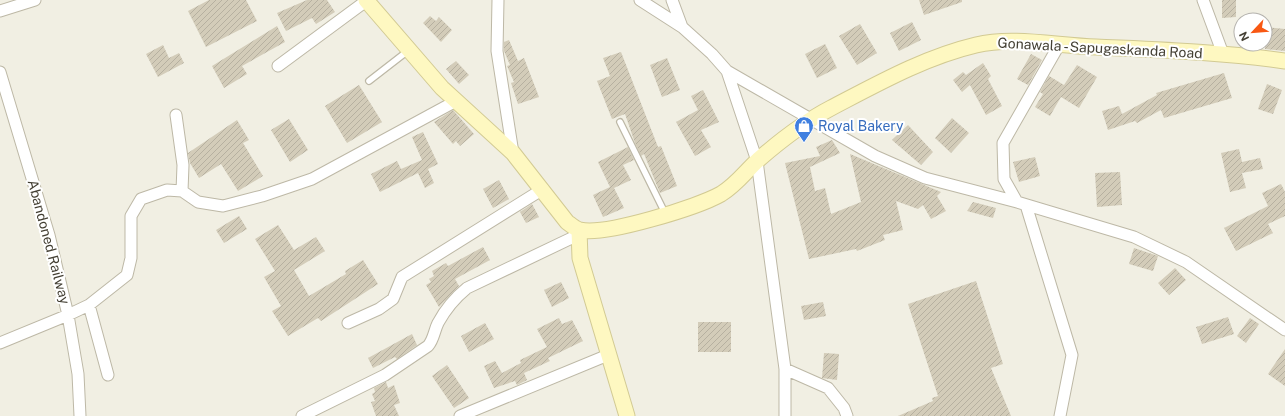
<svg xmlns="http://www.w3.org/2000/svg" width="1285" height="416" font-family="'Public Sans',sans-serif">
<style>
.building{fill:url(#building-hatch)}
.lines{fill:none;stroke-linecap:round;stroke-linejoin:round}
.lane-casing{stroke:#bdb8a6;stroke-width:8}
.street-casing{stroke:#bdb8a6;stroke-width:13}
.secondary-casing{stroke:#d2ca93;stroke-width:17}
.lane{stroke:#fff;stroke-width:5.5}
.street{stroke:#fff;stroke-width:11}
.secondary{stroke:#fef8c1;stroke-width:15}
.labels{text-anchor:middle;stroke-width:4;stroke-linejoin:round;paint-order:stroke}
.street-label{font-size:14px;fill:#433f33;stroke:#fff}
.shop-label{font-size:14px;fill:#366cbe;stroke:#fff;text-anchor:start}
</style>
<defs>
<pattern id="building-hatch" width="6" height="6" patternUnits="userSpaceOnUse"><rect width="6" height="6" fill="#d3ccb9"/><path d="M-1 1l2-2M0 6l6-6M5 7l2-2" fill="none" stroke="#b6b0a0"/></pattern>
</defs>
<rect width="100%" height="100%" fill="#f1efe3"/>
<!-- building -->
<path class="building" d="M209 0H246L257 21 206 47 188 11Z
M307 0H327L335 12 316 24 312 18 286 31 277 13Z
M919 0H962V2L924 15Z
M1222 0H1236V17L1222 18Z
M430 16 436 21 439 17 452 30 441 42 423 23Z
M912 22 921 40 899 51 890 33Z
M860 24 877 53 857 65 839 36Z
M277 26 285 42 242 66 247 74 224 88 212 66Z
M1265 27 1285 29V51L1265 49Z
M509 40 518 61 524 58 539 97 518 104 511 83 514 82 507 66 510 65 504 51V42Z
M825 44 837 68 817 78 805 54Z
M163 45 169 58 179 53 184 63 158 77 146 54Z
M621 52 658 147 661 146 677 186 660 193 644 154 641 156 635 143 625 114 612 119 597 81 610 76 603 58Z
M1031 54 1042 60 1028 85 1017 79Z
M667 58 680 90 662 97 650 65Z
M456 61 469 75 459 84 446 69Z
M983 63 991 76 988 79 1002 106 986 115 970 85 962 92 953 80 963 72 966 75Z
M1077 65 1097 77 1079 108 1061 97 1050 116 1035 107 1043 94 1040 92 1049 76 1064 85Z
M1224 73 1232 98 1164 118 1161 110 1137 123 1135 121 1108 130 1102 111 1119 106 1122 114 1157 95 1156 93Z
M1267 84 1282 90 1273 114 1258 109Z
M359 85 382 122 347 143 325 106Z
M703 90 719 122 701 130 711 147 695 156 676 122 698 110 691 96Z
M453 110 474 134 460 146 456 141 453 144 434 122Z
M952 118 969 133 951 153 935 138Z
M289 119 308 150 290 162 271 130Z
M237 120 249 140 243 143 263 176 238 191 221 164 199 178 190 163 188 153Z
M908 125 933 152 921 165 892 140Z
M423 132 438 164 428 169 434 183 425 188 418 173 380 192 371 174 397 161 401 169 422 160 412 137Z
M832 140 840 153 810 167 815 191 825 188 831 214 861 202 850 154 941 192 937 196 946 211 931 219 923 205 918 209 896 201 903 230 883 235 885 240 857 251 856 249 809 259 785 163 820 156 816 147Z
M628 147 634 160 623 165 631 180 614 188 624 208 603 217 593 195 610 187 598 162Z
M1239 149 1242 162 1260 158 1263 169 1242 173 1246 188 1230 192 1221 153Z
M1035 157 1040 176 1019 182 1013 162Z
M1120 172 1122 205 1097 207 1095 173Z
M499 180 509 199 493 208 483 189Z
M1281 184 1285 192V216L1268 224 1273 233 1236 251 1224 228 1268 206 1262 193Z
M973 202 996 208 993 218 967 211Z
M532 204 539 217 526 223 520 212Z
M239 216 247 229 224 243 216 230Z
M278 225 294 250 316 237 325 251 294 270 309 296 346 274 345 271 363 260 378 284 321 321 318 318 288 336 272 311 281 306 264 277 275 271 255 239Z
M483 247 490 260 455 279 459 286 439 307 426 285 431 282 429 279 434 276 432 271 446 263 448 266Z
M1134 248 1158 256 1153 271 1129 264Z
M1175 268 1186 280 1169 295 1158 283Z
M976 281 1003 364 991 368 1011 416H898L933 401 932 398 938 396 908 304Z
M561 282 569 298 552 307 544 290Z
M823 302 826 316 804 320 801 306Z
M1228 317 1234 334 1202 344 1196 327Z
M559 318 562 324 572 320 583 341 548 358 550 361 524 373 527 380 517 385 515 381 494 388 484 366 495 361 502 373 521 363 520 360 547 347 537 329Z
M1250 318 1259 324 1246 343 1237 336Z
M698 322H731V352H698Z
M485 323 494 339 469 352 461 336Z
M412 334 417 345 397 359 395 357 373 368 368 358Z
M1285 349V386L1268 374Z
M824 353 839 354 837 380 822 378Z
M447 365 469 398 454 408 432 376Z
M386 382 388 388 394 385 400 403 394 405 399 416H376L371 402 375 401 372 394 375 392 374 388Z"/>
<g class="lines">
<!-- lane casing -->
<g class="lane-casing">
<path id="lane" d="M369 81 409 50
M620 122 665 213"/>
</g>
<!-- street casing -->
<g class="street-casing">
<path id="street" d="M498 0 497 51 513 153
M640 0 682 27 712 54 727 71 757 161 785 369V416
M672 0 682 27
M1203 0 1223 54
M0 11 35 0
M1059 45 1003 143 1004 179 1017 202 1134 237 1186 262 1285 330
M278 66 366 1
M727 71 875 156 925 178 1017 202
M0 72 49 235 68 315 78 374 80 416
M176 115 183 165 182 191
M1026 205 1072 355 1060 416
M89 305 108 375
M348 323 379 309 393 299 402 277 543 189
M0 343 68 315 89 305 127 275 131 258V216L141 199 167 190 182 191 198 202 223 206 262 196 312 179 456 101
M785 369 828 388 844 408 847 416
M302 416 385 375 428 346C434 339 434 331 438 323 445 310 456 297 467 288L578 235
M460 416 608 355"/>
</g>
<!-- secondary casing -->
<g class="secondary-casing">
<path id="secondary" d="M366 0 442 88 513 153 567 222C571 225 575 229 580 230 605 236 698 207 721 194 736 185 746 171 758 160 781 140 804 122 831 108 877 84 925 57 976 45 1013 36 1058 46 1096 47 1159 50 1222 52 1285 61
M579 230 580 258 627 416"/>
</g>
<!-- lane -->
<use href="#lane" class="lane"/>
<!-- street -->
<use href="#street" class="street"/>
<!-- secondary -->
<use href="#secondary" class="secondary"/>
</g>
<!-- icons -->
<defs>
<g id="shop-pin" transform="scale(1)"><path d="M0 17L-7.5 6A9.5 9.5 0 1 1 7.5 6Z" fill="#3f7fe0" stroke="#fff"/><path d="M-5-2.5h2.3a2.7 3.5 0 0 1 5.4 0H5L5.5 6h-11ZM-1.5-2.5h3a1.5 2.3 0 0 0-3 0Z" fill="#fff"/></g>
</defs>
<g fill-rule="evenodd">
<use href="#shop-pin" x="804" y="126"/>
</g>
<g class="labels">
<!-- street labels -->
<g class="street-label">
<text transform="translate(1100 48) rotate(3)" y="5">Gonawala - Sapugaskanda Road</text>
<text transform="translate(49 242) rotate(75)" y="5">Abandoned Railway</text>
</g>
<!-- shop labels -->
<g class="shop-label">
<text x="818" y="131">Royal Bakery</text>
</g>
</g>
<!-- north arrow -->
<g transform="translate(1253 32) rotate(244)"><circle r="19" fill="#ffffff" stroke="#b4b2ad"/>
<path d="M0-3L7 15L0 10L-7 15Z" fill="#f85813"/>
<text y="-6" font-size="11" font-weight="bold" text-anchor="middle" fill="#433f33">N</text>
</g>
</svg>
